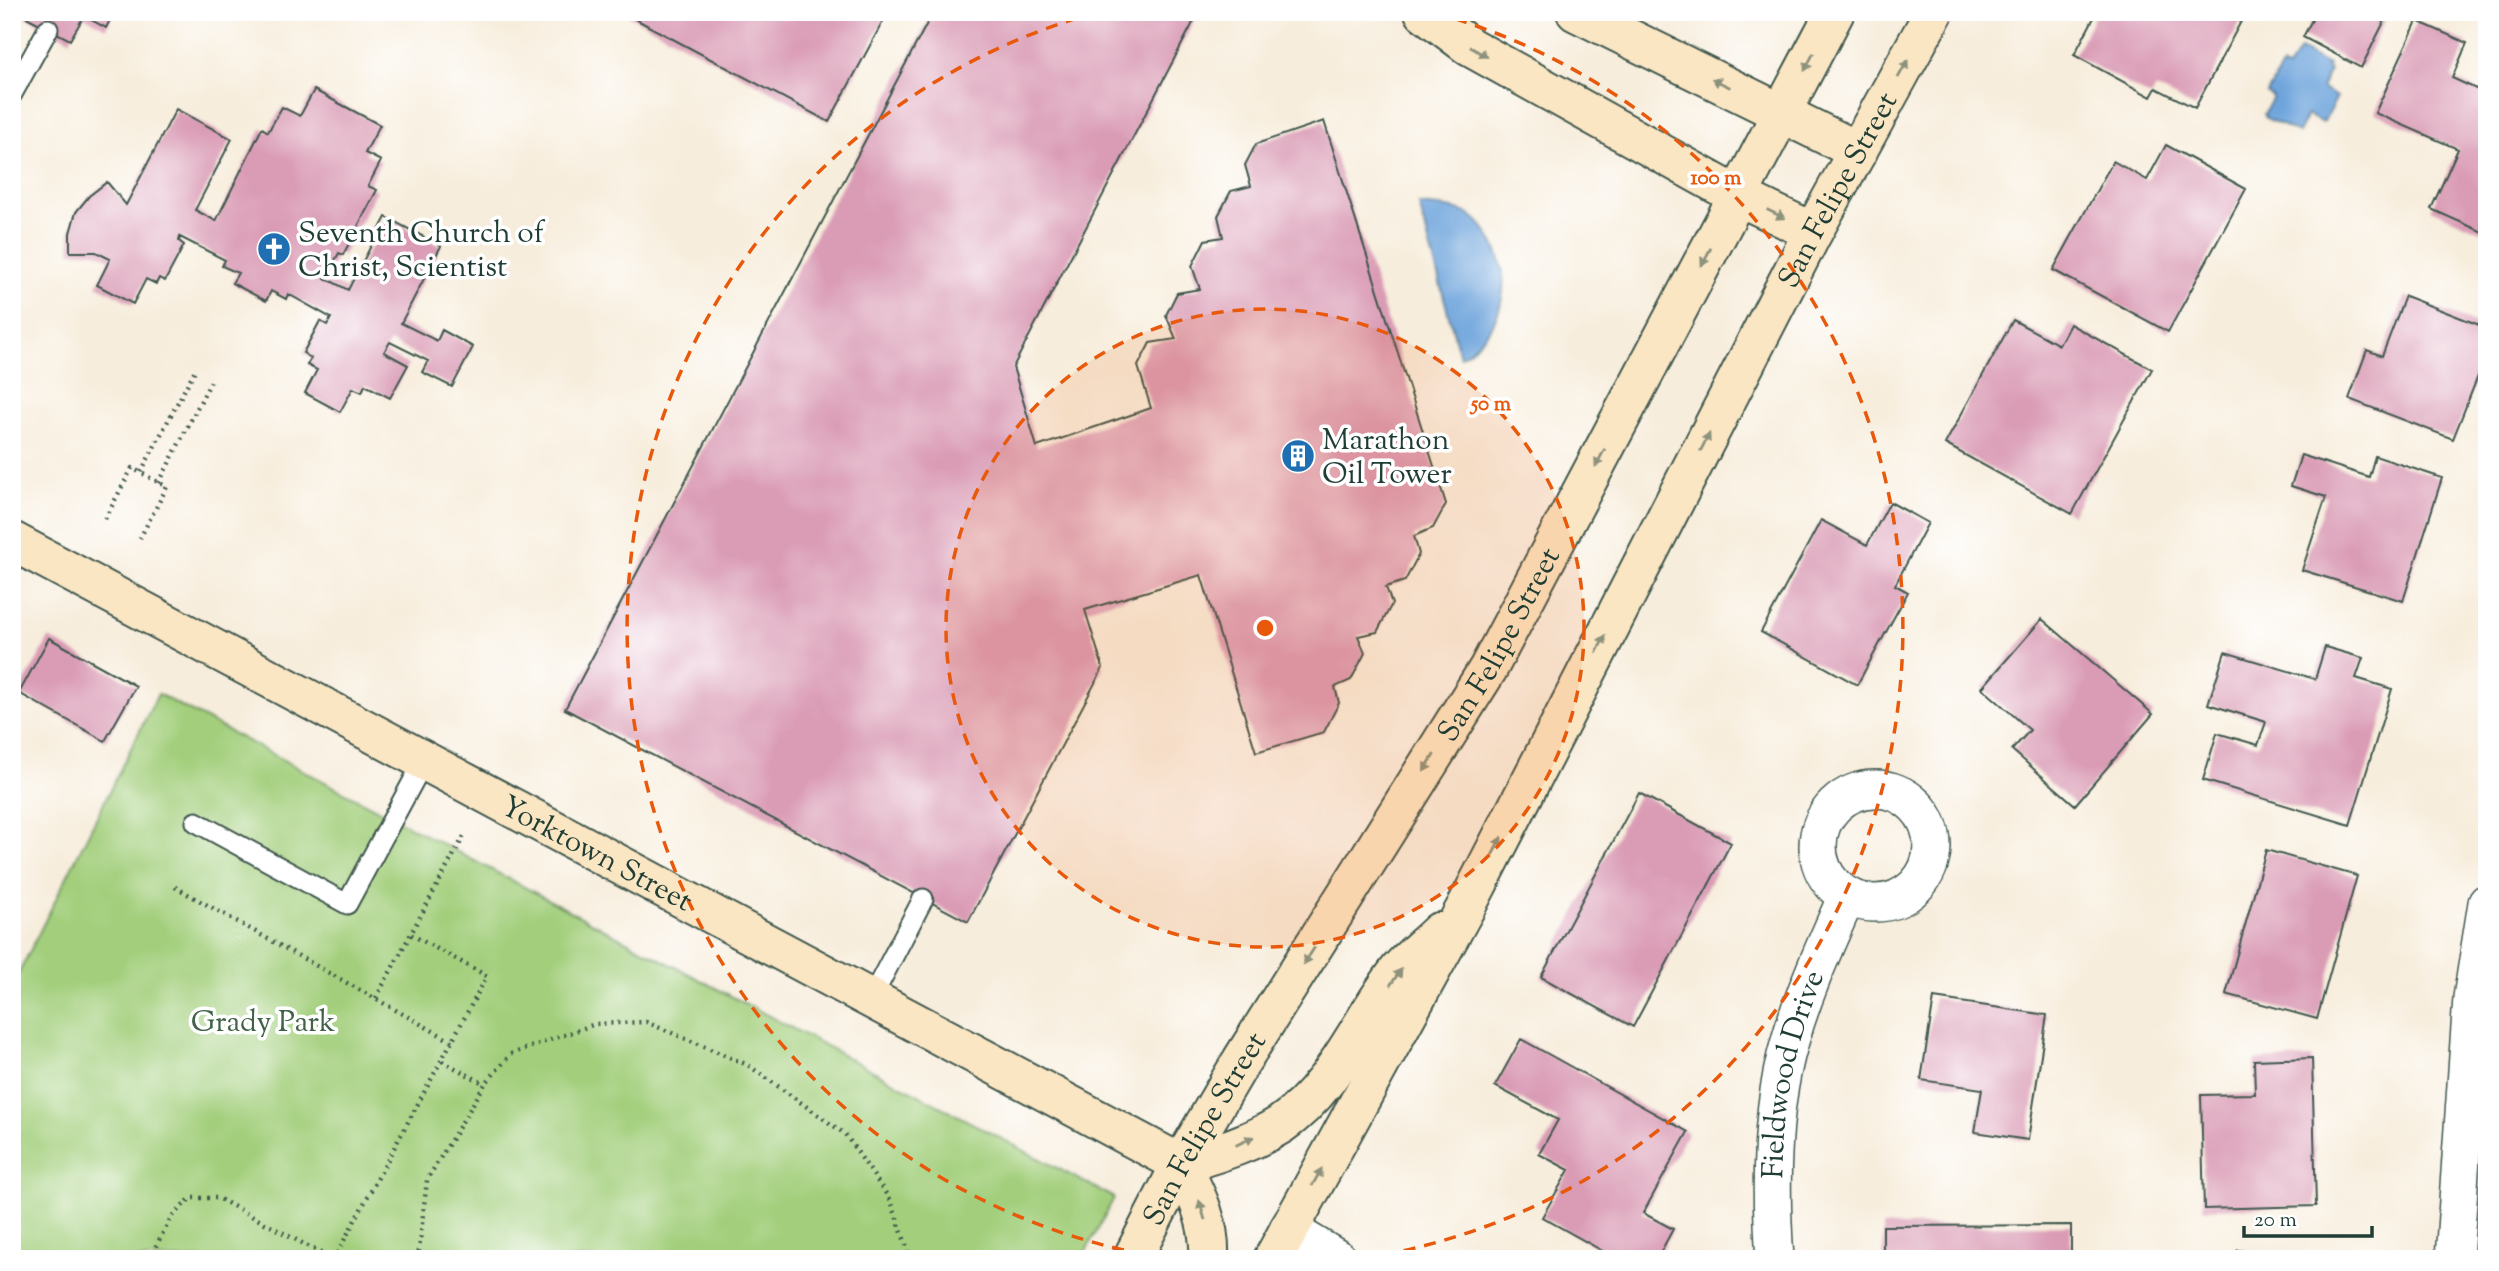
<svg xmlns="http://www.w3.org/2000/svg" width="2499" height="1271" font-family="'Sorts Mill Goudy',serif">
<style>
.green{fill:#a3cf7c;stroke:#618658;stroke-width:2}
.water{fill:#6ea4dc;stroke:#467088;stroke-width:2}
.building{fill:#da9cb5}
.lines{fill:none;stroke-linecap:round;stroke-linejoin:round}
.lane-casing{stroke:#3f574d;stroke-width:23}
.street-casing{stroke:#3f574d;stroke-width:40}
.secondary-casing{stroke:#3f574d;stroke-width:42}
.path{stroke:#3f574d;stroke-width:4.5;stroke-dasharray:2 5;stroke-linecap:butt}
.lane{stroke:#fff;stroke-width:19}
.street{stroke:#fff;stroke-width:37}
.secondary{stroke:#fbe6c4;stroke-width:38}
.oneway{fill:#8d927c}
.ring{fill:none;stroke:#e8590c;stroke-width:3.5;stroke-dasharray:12 9}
.labels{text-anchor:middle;stroke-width:7;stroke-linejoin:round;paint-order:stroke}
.street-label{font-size:30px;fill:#1f3d34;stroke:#fff}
.poi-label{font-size:30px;fill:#1f3d34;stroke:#fff;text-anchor:start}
.park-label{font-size:30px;fill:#406246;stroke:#fff}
.centre{fill:#e8590c;stroke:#fff;stroke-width:3.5}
.ring-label{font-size:21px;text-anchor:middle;font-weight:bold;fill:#e8590c;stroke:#fff;stroke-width:7;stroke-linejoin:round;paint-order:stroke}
</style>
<rect width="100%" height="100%" fill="#fff"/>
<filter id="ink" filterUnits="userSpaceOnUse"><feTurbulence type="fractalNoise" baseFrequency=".0143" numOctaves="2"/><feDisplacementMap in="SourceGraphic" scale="14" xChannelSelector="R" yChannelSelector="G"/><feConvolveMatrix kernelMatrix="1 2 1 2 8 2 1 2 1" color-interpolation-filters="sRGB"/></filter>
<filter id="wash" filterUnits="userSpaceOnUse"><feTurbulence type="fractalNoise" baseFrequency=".00686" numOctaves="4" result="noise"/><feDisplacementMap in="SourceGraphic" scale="28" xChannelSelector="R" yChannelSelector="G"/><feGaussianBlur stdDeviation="1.57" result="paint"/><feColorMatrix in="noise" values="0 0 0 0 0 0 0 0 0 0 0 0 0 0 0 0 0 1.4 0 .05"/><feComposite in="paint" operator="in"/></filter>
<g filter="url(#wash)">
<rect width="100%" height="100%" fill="#f7eddc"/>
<!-- green -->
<path class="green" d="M158 694 1114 1198 1082 1259H12V987Z"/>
<!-- water -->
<path class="water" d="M2300 50 2328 65 2327 68 2330 70 2321 88 2337 97 2323 123 2307 115 2298 133 2266 118 2264 114 2273 97 2267 93 2282 66 2287 68Z
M1419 205C1436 207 1457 207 1472 216 1480 222 1488 233 1492 241 1516 283 1501 332 1460 357Z"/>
<g id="blocks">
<!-- building -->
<path class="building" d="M17 12H114L106 28 84 16 70 40Z
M622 12H888L829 122Z
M933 12H1191L1194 21 1013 367 1037 447 1151 408 1138 366 1150 343 1176 339 1166 315 1177 293 1200 289 1192 266 1205 240 1223 237 1218 216 1231 191 1251 186 1245 165 1256 144 1324 121 1446 504 1433 528 1414 536 1419 554 1405 581 1386 587 1392 604 1377 632 1358 636 1365 653 1351 680 1335 687 1339 703 1324 732 1256 752 1201 575 1085 610 1103 668 968 922 565 709Z
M2097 12H2246L2195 108 2156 88 2151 97 2074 55Z
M2316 12H2389L2361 68 2303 37Z
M2417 21 2467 43 2452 78 2487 94V234L2431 209 2458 149 2375 113Z
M314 90 380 125 365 153 381 161 368 186 377 190 343 255 339 253 325 278 348 290 386 217 441 246 401 323 437 341 442 330 473 347 452 387 422 372 428 361 390 342 384 352 408 365 390 398 365 385 362 392 353 388 340 412 305 393 317 370 307 365 311 358 303 353 320 321 327 325 331 318 288 294 286 299 271 291 266 301 232 283 238 273 222 266 225 260 180 237 179 241 184 245 165 281 159 278 156 284 146 279 133 304 97 285 110 259 96 252H70V233L76 212 89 196 107 182 126 205 176 109 232 139 195 210 216 221 262 128 268 132 282 107 300 116Z
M2166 145 2246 189 2168 332 2053 270 2113 161 2147 180Z
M2405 296 2487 328V353L2453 439 2349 399 2367 350 2382 356Z
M2013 320 2059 345 2070 324 2152 369 2072 514 1945 444Z
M2301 455 2369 477 2375 456 2442 478 2403 601 2302 570 2326 497 2291 486Z
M1890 502 1928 523 1895 585 1908 592 1857 685 1761 632 1821 520 1867 545Z
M2042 619 2153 714 2075 805 2012 750 2030 730 1982 688Z
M49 638 136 686 105 741 19 693Z
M2325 647 2363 658 2356 678 2392 689 2350 825 2203 780 2217 733 2258 745 2266 722 2208 704 2225 652 2315 679Z
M1639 793 1731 843 1633 1027 1541 977Z
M2266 850 2357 876 2317 1019 2226 994Z
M1934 998 2047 1015 2028 1140 1975 1132 1982 1089 1921 1080Z
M1521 1039 1688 1132 1643 1213 1673 1229 1657 1259H1617L1542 1217 1569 1170 1539 1154 1558 1120 1495 1086Z
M2312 1058 2316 1206 2204 1209 2201 1095 2255 1094 2254 1060Z
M2071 1225V1259H1883V1226Z
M2238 1250 2294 1257V1259H2237Z"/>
</g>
</g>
<g filter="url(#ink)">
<use href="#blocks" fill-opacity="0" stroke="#3f574d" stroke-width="2"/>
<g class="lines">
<!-- lane casing -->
<g class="lane-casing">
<path id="lane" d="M12 94 48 29
M196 822 347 904 424 761
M871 999 923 899"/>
</g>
<!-- street casing -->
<g class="street-casing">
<g id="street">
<circle cx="1875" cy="846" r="57"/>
<path d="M1288 1229 1338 1259"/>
<path id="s1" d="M1775 1259C1770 1189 1770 1108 1790 1041 1804 991 1826 944 1847 896"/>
<path d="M2454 1259 2472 998 2487 903"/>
</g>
</g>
<!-- secondary casing -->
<g class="secondary-casing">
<g id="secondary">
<path d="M1424 12 1470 47 1738 196 1813 232"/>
<path d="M1576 12 1858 151"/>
<path id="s2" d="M12 541 1181 1164"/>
<path d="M1181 1164C1214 1154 1250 1144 1280 1125 1336 1087 1359 1020 1400 969 1411 956 1427 944 1439 932"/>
<path d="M1181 1164C1197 1196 1211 1223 1209 1259"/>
<path id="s3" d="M1132 1259 1181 1164 1242 1060 1488 669 1835 12"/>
<path id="s4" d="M1273 1259 1466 907 1813 232 1934 12"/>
</g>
</g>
<!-- path -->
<path class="path" d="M141 472 196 368
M159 483 213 377
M105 519 132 468 167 487 140 538
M175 887 453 1042
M376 998 464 836
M442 1061 485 1084
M149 1259 172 1216 191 1198H218L332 1259
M334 1259 487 976 410 934
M418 1259 427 1180 485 1084 511 1054 595 1024 646 1022 748 1065 845 1134 891 1201 911 1259"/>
<!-- lane -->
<use href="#lane" class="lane"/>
<!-- street -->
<use href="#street" class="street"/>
<!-- secondary -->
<use href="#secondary" class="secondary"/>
</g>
<!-- one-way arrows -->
<defs><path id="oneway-solid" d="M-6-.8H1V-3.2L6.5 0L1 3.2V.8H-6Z" transform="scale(1.75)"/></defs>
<g class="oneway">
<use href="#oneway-solid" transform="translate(1479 52) rotate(30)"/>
<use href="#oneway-solid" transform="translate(1809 62) rotate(117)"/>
<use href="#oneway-solid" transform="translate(1903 69) rotate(-61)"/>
<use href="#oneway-solid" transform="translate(1721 83) rotate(-154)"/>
<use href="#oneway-solid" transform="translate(1776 214) rotate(26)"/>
<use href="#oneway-solid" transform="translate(1706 257) rotate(118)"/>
<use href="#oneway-solid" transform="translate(1705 442) rotate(-63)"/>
<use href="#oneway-solid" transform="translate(1600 458) rotate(118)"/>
<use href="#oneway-solid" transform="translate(1601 644) rotate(-63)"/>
<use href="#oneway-solid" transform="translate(1429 763) rotate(122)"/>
<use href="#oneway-solid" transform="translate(1497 846) rotate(-63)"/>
<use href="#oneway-solid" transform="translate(1309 956) rotate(123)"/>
<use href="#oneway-solid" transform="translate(1396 977) rotate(-55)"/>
<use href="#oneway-solid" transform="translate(1245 1141) rotate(-26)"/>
<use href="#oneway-solid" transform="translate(1317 1177) rotate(-61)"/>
<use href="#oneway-solid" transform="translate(1202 1210) rotate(-107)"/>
</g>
</g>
<!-- distance rings -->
<circle cx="1265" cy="628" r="319" fill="#e8590c" fill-opacity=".12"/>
<g class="ring">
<circle cx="1265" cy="628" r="319"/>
<path d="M1165 1258A638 638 0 0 1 1095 13M1435 13A638 638 0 0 1 1365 1258"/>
</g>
<!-- icons -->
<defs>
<g id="church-disc" transform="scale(1.75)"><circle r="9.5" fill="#1f6fb2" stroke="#fff"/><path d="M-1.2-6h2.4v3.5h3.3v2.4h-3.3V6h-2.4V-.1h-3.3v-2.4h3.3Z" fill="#fff"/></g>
<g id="building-disc" transform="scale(1.75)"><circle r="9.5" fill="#1f6fb2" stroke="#fff"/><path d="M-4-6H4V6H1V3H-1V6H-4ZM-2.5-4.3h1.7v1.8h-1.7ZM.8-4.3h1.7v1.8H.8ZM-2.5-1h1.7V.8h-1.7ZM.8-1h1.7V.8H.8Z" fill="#fff"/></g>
</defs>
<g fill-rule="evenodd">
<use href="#church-disc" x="274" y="249"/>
<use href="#building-disc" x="1298" y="456"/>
</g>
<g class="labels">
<!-- street labels -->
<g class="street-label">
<text dy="10" stroke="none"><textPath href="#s4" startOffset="1209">San Felipe Street</textPath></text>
<text dy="10" stroke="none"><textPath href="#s3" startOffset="716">San Felipe Street</textPath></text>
<text dy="10" stroke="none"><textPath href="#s2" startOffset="663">Yorktown Street</textPath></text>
<text dy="10" stroke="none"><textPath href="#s1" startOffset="187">Fieldwood Drive</textPath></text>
<text dy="10" stroke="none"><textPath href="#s3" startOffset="149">San Felipe Street</textPath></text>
</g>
<!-- poi labels -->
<g class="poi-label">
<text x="298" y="242">Seventh Church of<tspan x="298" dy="34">Christ, Scientist</tspan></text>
<text x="1322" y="449">Marathon<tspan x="1322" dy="34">Oil Tower</tspan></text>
</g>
<!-- park labels -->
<g class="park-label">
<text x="263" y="1031">Grady Park</text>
</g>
</g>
<circle cx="1265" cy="628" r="10" class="centre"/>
<g class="ring-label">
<text x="1716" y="184">100 m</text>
<text x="1491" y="410">50 m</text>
</g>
<!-- margin -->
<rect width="2499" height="1271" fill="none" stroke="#fff" stroke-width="42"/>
<!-- scale -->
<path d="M2244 1226v10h128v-10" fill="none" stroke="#1f3d34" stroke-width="3.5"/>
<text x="2254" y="1226" font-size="21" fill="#1f3d34" stroke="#ffffff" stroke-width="5" paint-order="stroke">20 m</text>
</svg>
